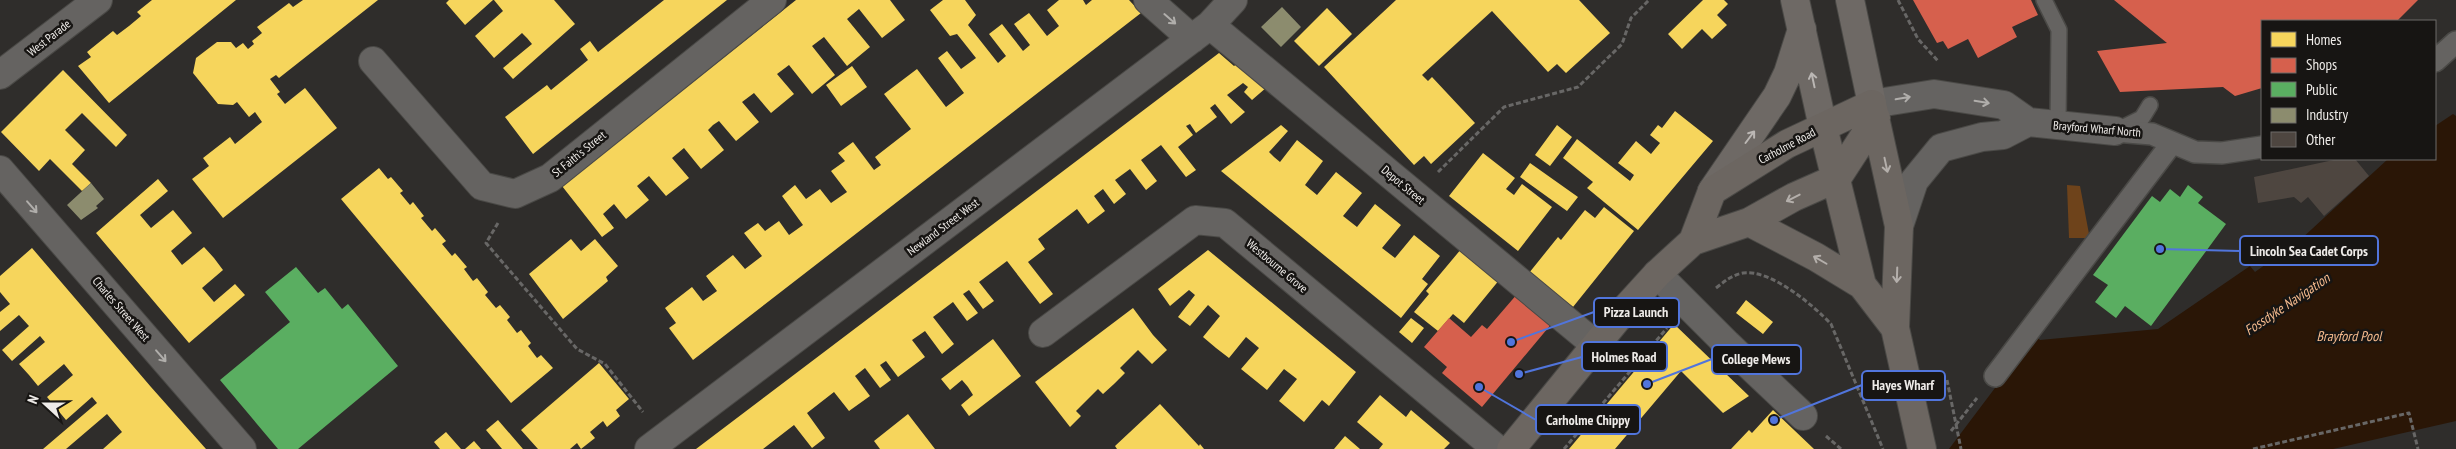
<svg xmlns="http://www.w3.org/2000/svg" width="2456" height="449" font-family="'PT Sans Narrow',sans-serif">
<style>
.green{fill:#6e431b}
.water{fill:#2a1606}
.homes{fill:#f6d55c}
.shops{fill:#d6604d}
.public{fill:#5aae61}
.industry{fill:#8c8c6e}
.building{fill:#4e4640}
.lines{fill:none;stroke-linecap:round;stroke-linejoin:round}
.service-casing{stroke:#4a4946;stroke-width:18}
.pedestrian-casing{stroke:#4a4946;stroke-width:24}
.minor-casing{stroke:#4a4946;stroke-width:30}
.secondary-casing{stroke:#4a4946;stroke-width:30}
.primary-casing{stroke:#4a4946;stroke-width:30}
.path{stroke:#686766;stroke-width:3;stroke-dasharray:5 2.5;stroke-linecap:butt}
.service{stroke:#656361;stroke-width:15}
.pedestrian{stroke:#656361;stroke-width:21}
.minor{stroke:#656361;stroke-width:28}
.secondary{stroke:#6e6965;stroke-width:28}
.primary{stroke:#6c6661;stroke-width:28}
.path-bridge{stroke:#686766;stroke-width:3;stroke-dasharray:5 2.5;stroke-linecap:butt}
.oneway{stroke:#b0aeab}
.oneway2{stroke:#bbb7b4}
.oneway3{stroke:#b4afab}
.labels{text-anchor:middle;stroke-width:5;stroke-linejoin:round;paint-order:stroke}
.street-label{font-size:12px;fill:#eeebe8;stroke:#171513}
.water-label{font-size:14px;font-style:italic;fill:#f6bb8e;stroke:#171513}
.leader{fill:none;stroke:#5175dc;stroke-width:2}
.callout-dot{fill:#5175dc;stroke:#171513;stroke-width:2}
.callout{fill:#171513;stroke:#5175dc;stroke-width:2}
.callout-label{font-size:14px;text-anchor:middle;font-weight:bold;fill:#eeebe8}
</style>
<rect width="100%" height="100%" fill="#2f2d2b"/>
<!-- green -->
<path class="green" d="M2067 185 2080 186 2089 234 2086 238H2069Z"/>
<!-- water -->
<path class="water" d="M2453 114 2456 116V421L2333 449H1949L2035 335 2040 340 2158 329 2250 266 2255 272 2283 252 2280 247 2296 237 2300 240 2388 159H2435V126Z"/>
<!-- homes -->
<path class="homes" d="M152 0H236L109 103 78 66 91 57 87 52 113 31 117 35 129 26 141 16 137 12Z
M303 0H378L279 78 276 75 270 79 280 92 277 94 285 104 305 88 337 128 223 218 192 179 209 166 203 158 230 137 235 144 262 122 255 112 249 117 237 102 233 105 218 104 193 73 196 58 217 42H231L236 48 243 43 248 49 254 44 252 41 262 33 257 27 289 3 293 7Z
M449 0H493L465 25 446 3Z
M494 0H554L575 24 513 79 503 68 532 44 527 38 522 33 494 58 475 36 503 11Z
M664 0H727L533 154 505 117 547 85 551 90 588 60 580 49 590 41 598 52Z
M796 0H890L905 20 882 38 859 9 847 19 870 47 847 66 824 37 812 46 835 75 812 94 789 65 777 74 794 94 771 113 754 93 742 102 759 122 736 141 719 121 713 125 708 130 724 150 701 169 684 148 672 158 689 178 666 196 649 176 637 186 649 200 626 219 614 204 603 214 614 228 602 237 562 186Z
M943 0H965L976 15 968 25 998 63 1006 56 989 34 1002 24 1023 51 1030 45 1014 24 1029 13 1047 36 1059 26 1047 10 1059 0H1083L1086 5 1092 0H1129L1141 13 693 360 669 328 676 323 665 308 692 287 703 301 717 291 706 276 733 255 745 269 762 256 744 233 758 223 765 231 779 221 789 235 803 225 782 196 795 185 806 199 820 189 831 203 847 192 831 171 845 161 838 153 853 142 874 170 881 165 875 157 911 129 884 94 917 69 946 107 964 93 938 58 947 51 961 69 976 58 957 34 950 36 930 10Z
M1396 0H1579L1610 33 1566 73 1557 64 1548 72 1492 11 1422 75 1428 81 1432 77 1475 123 1431 164 1424 156 1414 165 1324 67Z
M1703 0H1724L1728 4 1717 15 1727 25 1712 39 1702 29 1682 49 1668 34Z
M1327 8 1352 34 1319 66 1294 41Z
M1219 53 1234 66 1240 62 1267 87 1252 100 1244 92 1248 87 1243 83 1227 95 1245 112 1231 124 1215 104 1210 108 1217 117 1196 133 1190 124 1186 126 1193 135 1178 147 1196 170 1186 177 1161 145 1141 160 1157 181 1146 190 1130 169 1115 180 1126 194 1114 204 1103 189 1094 196 1105 211 1088 224 1077 209 1038 239 1045 249 1028 262 1053 294 1040 304 1007 261 979 282 994 301 983 309 969 290 963 294 978 313 967 321 953 302 933 317 954 344 942 354 925 331 912 340 925 357 898 377 886 361 880 365 891 380 880 388 865 368 855 376 870 396 849 411 834 392 807 413 825 438 812 448 794 425 763 449H696Z
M852 66 867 87 841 106 826 85Z
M63 70 127 135 116 147 82 113 65 130 85 150 72 164 91 183 82 191 50 159 39 171 1 132Z
M1675 111 1713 141 1638 230 1587 188 1593 182 1563 158 1577 139 1630 181 1634 175 1618 163 1636 141 1651 154 1660 143 1650 135 1658 125 1662 128Z
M1281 125 1288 131 1269 152 1274 157 1280 162 1297 140 1323 161 1305 185 1317 195 1336 172 1362 193 1343 216 1357 227 1375 204 1401 225 1382 248 1395 258 1414 235 1440 256 1422 279 1428 284 1401 318 1221 171Z
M1557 125 1572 137 1550 166 1535 155Z
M1483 153 1515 178 1506 189 1514 195 1522 184 1552 207 1518 251 1449 196Z
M1530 163 1578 197 1567 211 1520 177Z
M379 168 388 179 391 177 403 191 400 193 410 205 413 202 424 216 421 218 432 231 435 228 446 241 442 244 452 256 455 253 467 267 464 269 473 281 477 278 488 292 485 295 496 308 500 305 510 317 507 320 517 333 521 330 531 343 528 346 537 358 541 355 553 368 511 403 341 199Z
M158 179 168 191 140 215 151 228 173 210 183 222 192 233 171 251 182 265 204 247 214 258 223 270 202 288 214 302 235 284 245 295 189 343 96 233Z
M1604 207 1634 231 1573 307 1529 273 1558 237 1561 240 1585 210 1595 218Z
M571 239 581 251 595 239 618 266 606 277 608 281 563 319 529 274Z
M32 248 151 387 206 449H103L122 432 107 414 66 449H43L97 403 92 397 66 420 47 397 73 375 64 364 38 386 29 375 19 364 45 342 40 336 12 361 2 350 29 326 19 315 0 331V312L10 304 0 292V276Z
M1462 248 1500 279 1464 323 1453 314 1438 331 1414 312 1429 294 1426 291Z
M1208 250 1356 372 1329 406 1322 400 1304 422 1279 401 1297 379 1284 369 1267 390 1241 369 1259 348 1246 337 1229 358 1216 348 1203 337 1220 316 1208 305 1190 326 1178 317 1195 295 1189 290 1170 306 1158 289Z
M1746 300 1773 322 1763 334 1736 313Z
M1133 308 1153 335 1167 350 1152 364 1138 350 1120 368 1125 373 1114 384 1103 394 1098 389 1076 411 1081 416 1070 427 1035 382Z
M1411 318 1424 328 1412 343 1399 332Z
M1674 324 1749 396 1723 413 1681 371 1615 449H1569Z
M993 339 1021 376 969 416 961 405 973 395 968 387 962 380 950 390 941 379Z
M599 363 629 399 616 410 620 416 607 427 603 421 590 432 595 438 581 449 577 443 570 449H538L521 430Z
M1380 395 1406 417 1411 410 1450 443 1444 449H1379L1383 444 1357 422Z
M1160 404 1199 446 1200 444 1204 449H1117L1115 446Z
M1773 410 1814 449H1731L1749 430 1752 433Z
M908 414 935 449H880L874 441Z
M498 420 523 449H502L486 430Z
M446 432 461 449H440L434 442Z
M1345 436 1360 449H1334Z
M474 441 481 449H465Z"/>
<!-- shops -->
<path class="shops" d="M1913 0H2031L2038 15 2012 27 2017 37 1978 58 1968 39 1948 49 1943 41 1937 43Z
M2114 0H2418L2397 21H2262V88L2235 96 2223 87 2120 92 2097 51 2167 43Z
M1518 293 1553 322 1482 407 1442 373 1447 367 1424 347 1449 318 1471 337 1482 325 1487 329Z"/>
<!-- public -->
<path class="public" d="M2188 185 2203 197 2198 203 2226 224 2151 326 2125 306 2116 318 2095 302 2108 285 2093 275 2152 196 2160 202 2170 189 2180 197Z
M296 267 318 293 325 288 342 309 348 304 398 366 298 449H278L220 380 290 322 265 292Z"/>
<!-- industry -->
<path class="industry" d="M1282 7 1301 27 1281 47 1261 27Z
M91 183 104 199 96 206 98 208 81 220 67 205Z"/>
<!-- building -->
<path class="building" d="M2338 159H2355L2369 176 2324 216 2308 197 2301 203 2294 197 2258 203 2254 177Z"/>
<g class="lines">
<!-- service casing -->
<g class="service-casing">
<path id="service" d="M2044 0 2059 30 2058 125
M2116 131 2142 118 2150 105"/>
</g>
<!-- pedestrian casing -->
<g class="pedestrian-casing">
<path id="pedestrian" d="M2435 61 2456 42
M2115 131 2152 134 2195 152 2222 153 2262 147
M1995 376 2172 143"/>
</g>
<!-- minor casing -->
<g class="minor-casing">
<path id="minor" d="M1148 0 1192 39
M1210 25 1597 346
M373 61 482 186 515 194 550 178 772 0
M0 75 98 0
M1872 104 1934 94 2004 105 2028 122 2115 131
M0 170 242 449
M1899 226 1914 181 1941 148 1982 137 2003 135 2028 122
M1657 274 1727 344 1803 416
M1043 333 1195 220 1225 223 1497 449
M649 449 1210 25 1233 0"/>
</g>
<!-- secondary casing -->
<g class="secondary-casing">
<path id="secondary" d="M1795 0 1823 127
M1850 0 1872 104
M1712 191 1777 96 1788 73 1802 29"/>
</g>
<!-- primary casing -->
<g class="primary-casing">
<path id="primary" d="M1823 127 1862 285
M1837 178 1876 118
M1749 222 1816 257 1862 285 1895 328
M1693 241 1712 191 1787 144 1872 104 1899 226 1895 328 1922 449
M1511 449 1626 308 1657 274 1693 241 1749 222 1794 197 1837 178"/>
</g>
<!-- path -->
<path class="path" d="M1898 0 1918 39 1939 62
M1438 172 1504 107 1578 87 1622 44 1631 18 1649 0
M498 223 486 243 577 349 605 364 643 412
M1716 288C1725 281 1732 275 1743 273 1771 269 1814 306 1831 324L1883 449
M1951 431 1977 398
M1826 436 1841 449
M1564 449 1667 328
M2253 449 2409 413 2418 449"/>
<!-- service -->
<use href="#service" class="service"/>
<!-- pedestrian -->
<use href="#pedestrian" class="pedestrian"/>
<!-- minor -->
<use href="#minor" class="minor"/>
<!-- secondary -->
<use href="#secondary" class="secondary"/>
<!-- primary -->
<use href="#primary" class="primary"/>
<!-- path-bridge -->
<path class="path-bridge" d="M1947 380 1961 449"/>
</g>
<!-- one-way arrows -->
<defs><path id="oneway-shaft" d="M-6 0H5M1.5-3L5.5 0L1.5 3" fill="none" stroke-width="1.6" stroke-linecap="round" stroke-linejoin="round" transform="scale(1.25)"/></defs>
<g class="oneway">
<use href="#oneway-shaft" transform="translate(1170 19) rotate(41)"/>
<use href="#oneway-shaft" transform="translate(1903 98) rotate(-10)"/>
<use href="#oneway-shaft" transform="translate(1982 102) rotate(9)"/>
<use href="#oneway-shaft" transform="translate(32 207) rotate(49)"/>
<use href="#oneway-shaft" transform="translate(161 356) rotate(49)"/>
</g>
<g class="oneway2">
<use href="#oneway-shaft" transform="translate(1813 80) rotate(-102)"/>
<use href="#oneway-shaft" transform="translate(1750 137) rotate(-53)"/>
</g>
<g class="oneway3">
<use href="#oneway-shaft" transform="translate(1886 165) rotate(78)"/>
<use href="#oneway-shaft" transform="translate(1793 198) rotate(153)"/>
<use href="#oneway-shaft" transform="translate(1820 260) rotate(-150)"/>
<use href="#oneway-shaft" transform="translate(1897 275) rotate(92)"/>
</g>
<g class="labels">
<!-- street labels -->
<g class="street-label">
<text transform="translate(49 38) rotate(-38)" y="4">West Parade</text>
<text transform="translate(2097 129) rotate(5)" y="4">Brayford Wharf North</text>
<text transform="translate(1787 146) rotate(-28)" y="4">Carholme Road</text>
<text transform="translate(579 154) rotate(-39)" y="4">St Faith's Street</text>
<text transform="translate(1403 185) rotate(40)" y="4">Depot Street</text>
<text transform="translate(943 227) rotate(-37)" y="4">Newland Street West</text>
<text transform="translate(1277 266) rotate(40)" y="4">Westbourne Grove</text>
<text transform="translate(121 309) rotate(49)" y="4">Charles Street West</text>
</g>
<!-- water labels -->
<g class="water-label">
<text transform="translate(2287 304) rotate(-34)" y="5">Fossdyke Navigation</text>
<text x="2349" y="341">Brayford Pool</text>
</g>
</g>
<!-- callouts -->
<path class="leader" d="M2160 249L2240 251M1511 342L1594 312M1519 374L1582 357M1647 384L1712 359M1774 420L1862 385M1479 387L1536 420"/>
<g class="callout-dot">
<circle cx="2160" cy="249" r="5"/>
<circle cx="1511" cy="342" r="5"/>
<circle cx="1519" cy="374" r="5"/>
<circle cx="1647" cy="384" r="5"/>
<circle cx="1774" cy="420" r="5"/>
<circle cx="1479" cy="387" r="5"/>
</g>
<g class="callout">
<rect x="2240" y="236" width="138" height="29" rx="5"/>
<rect x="1594" y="298" width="85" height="29" rx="5"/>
<rect x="1582" y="342" width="85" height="29" rx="5"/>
<rect x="1712" y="345" width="89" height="29" rx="5"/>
<rect x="1862" y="371" width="83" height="29" rx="5"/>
<rect x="1536" y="405" width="104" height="29" rx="5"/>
</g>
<g class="callout-label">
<text x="2309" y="256">Lincoln Sea Cadet Corps</text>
<text x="1636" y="317">Pizza Launch</text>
<text x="1624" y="362">Holmes Road</text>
<text x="1756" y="364">College Mews</text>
<text x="1903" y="390">Hayes Wharf</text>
<text x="1588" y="425">Carholme Chippy</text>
</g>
<!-- legend -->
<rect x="2261" y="20" width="175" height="140" fill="#171513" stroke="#6d6b68"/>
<rect x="2271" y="32" width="25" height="15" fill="#f6d55c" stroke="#6d6b68"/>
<text x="2306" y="45" font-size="15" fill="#eeebe8">Homes</text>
<rect x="2271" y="58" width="25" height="15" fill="#d6604d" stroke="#6d6b68"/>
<text x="2306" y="70" font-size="15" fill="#eeebe8">Shops</text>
<rect x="2271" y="82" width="25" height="15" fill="#5aae61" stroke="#6d6b68"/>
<text x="2306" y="95" font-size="15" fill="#eeebe8">Public</text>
<rect x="2271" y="108" width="25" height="15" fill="#8c8c6e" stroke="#6d6b68"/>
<text x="2306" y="120" font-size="15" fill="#eeebe8">Industry</text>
<rect x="2271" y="132" width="25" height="15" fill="#4e4640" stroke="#6d6b68"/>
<text x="2306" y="145" font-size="15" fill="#eeebe8">Other</text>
<!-- north arrow -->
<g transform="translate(45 404) rotate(291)" stroke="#171513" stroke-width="4" paint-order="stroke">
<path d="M0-4L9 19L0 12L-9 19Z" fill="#eeebe8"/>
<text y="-8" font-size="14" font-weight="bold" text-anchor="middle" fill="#eeebe8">N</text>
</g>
</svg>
